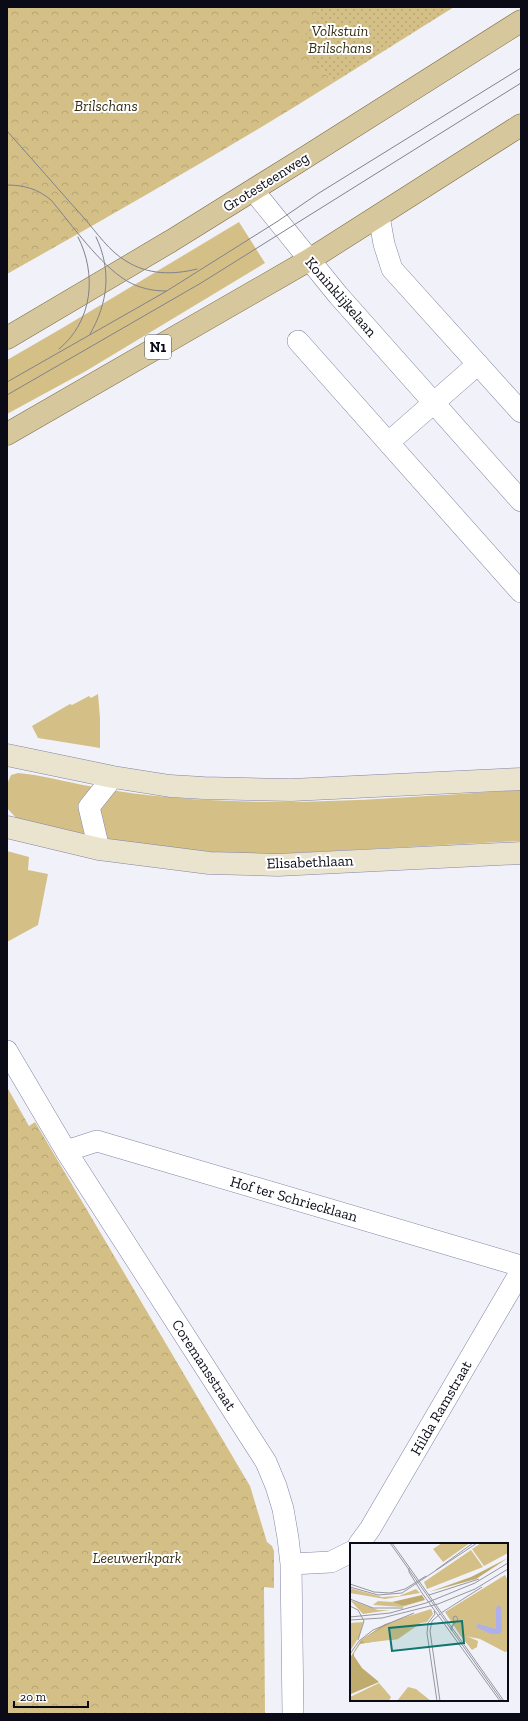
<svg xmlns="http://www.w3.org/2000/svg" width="528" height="1721" font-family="'Zilla Slab',serif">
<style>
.grass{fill:#d4c087}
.park{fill:url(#park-crowns)}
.garden{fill:url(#garden-dots)}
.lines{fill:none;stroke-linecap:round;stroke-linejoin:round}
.street-casing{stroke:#8284a5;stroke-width:22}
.secondary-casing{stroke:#8284a5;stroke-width:23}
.primary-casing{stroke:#7c6d43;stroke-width:23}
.street{stroke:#fff;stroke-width:21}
.secondary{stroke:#eae3ce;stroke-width:22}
.primary{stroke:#d6c79c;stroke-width:22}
.tram{stroke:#81828c;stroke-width:1}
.labels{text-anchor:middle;stroke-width:4;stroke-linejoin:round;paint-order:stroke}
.shield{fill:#fff;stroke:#54545d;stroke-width:1}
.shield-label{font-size:14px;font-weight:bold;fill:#0a0b17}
.park-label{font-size:15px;font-style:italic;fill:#372e12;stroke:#fff}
.street-label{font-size:15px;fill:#0a0b17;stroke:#fff}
.inset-road{fill:none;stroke:#95969f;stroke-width:1}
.view{fill:#0f766e;fill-opacity:0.15;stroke:#0f766e;stroke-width:2}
.inset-edge{fill:none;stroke:#0a0b17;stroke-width:2}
</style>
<defs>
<pattern id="park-crowns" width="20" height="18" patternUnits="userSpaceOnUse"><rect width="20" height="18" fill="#d4c087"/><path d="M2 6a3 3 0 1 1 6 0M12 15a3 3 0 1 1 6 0" fill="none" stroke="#b5a474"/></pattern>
<pattern id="garden-dots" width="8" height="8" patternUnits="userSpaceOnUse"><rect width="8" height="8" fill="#d4c087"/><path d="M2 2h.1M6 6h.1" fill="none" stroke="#b5a474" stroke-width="1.8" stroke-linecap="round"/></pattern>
</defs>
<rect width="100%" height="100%" fill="#f1f2f9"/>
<!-- grass -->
<path class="grass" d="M239 222 265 263 86 371 7 414V360L64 327Z
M98 694 100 718V748L38 738 32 726 70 704 72 705 89 696 91 698Z
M18 773C42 775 66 782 89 786 129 794 169 798 209 800 313 806 418 796 521 790V841L275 854 211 852 137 844 82 834 17 819 7 808V784L11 775Z
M7 851 29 857 28 870 48 874 38 925 7 942Z"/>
<!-- park -->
<path class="park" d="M7 7H321L302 43 333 83C226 150 117 212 7 274Z
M7 1087 29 1126 35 1122 250 1486 267 1542 272 1546 274 1551V1588L264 1587 265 1714H7Z"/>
<!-- garden -->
<path class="garden" d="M321 7H454L333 83 301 43Z"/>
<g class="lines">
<!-- street casing -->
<g class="street-casing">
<path id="street" d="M253 190 338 295 521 501
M379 216 384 244 392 269 521 412
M298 341 521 592
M389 442 478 364
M99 849 89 807 113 777
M7 1051 66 1151 266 1462 276 1486 283 1509 288 1538 291 1564 293 1714
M66 1151 97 1141 521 1266
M359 1544 370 1529 521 1271
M291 1564 331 1562 351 1552"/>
</g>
<!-- secondary casing -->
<g class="secondary-casing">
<path id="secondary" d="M7 755 113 777 170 786 204 788 291 790 521 779
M7 827 99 849 209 863 278 865 521 853"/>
</g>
<!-- primary casing -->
<g class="primary-casing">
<path id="primary" d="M7 338 171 241 298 162 521 21
M7 434 309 260 521 125"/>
</g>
<!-- street -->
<use href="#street" class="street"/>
<!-- secondary -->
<use href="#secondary" class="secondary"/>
<!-- primary -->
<use href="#primary" class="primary"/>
<!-- tram -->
<path class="tram" d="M7 131C33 160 58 189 84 218 97 233 109 251 126 261 148 275 173 275 197 269
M7 185C24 185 38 189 51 200 72 225 100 265 127 281 139 288 152 291 166 291
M90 334C108 303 112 270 96 237
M59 349C93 321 97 274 78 237
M7 382 165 292 278 221 319 193 521 68
M7 395 201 283 521 83"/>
</g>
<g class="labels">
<!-- shield labels -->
<rect class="shield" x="145" y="335" width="26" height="24" rx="3"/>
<g class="shield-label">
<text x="158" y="352">N1</text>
</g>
<!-- park labels -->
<g class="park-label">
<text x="340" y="36">Volkstuin<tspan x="340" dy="17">Brilschans</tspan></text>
<text x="106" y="111">Brilschans</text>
<text x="137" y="1563">Leeuwerikpark</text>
</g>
<!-- street labels -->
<g class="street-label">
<text transform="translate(266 182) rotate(-32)" y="5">Grotesteenweg</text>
<text transform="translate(341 297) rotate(49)" y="5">Koninklijkelaan</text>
<text transform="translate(310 862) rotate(-2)" y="5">Elisabethlaan</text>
<text transform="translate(294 1199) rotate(16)" y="5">Hof ter Schriecklaan</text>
<text transform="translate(204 1365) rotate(57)" y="5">Coremansstraat</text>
<text transform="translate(441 1408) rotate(-60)" y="5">Hilda Ramstraat</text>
</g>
</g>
<!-- overview -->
<g transform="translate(350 1543)">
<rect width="158" height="158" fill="#f1f2f9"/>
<path d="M0 45 32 54 49 53 66 46 70 50 35 56 0 50ZM0 57 28 67H40L13 71ZM75 57 52 64 23 62 28 58 42 59 53 63ZM13 79 9 94 0 108V80Z" fill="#d4c087"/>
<path d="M158 15 126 36 79 49 121 34ZM72 52 75 57 53 63 42 59ZM82 67 78 70 76 78 70 75 66 77 63 86 60 78 52 80V89L46 92 48 96 38 97 37 94 33 97 10 101 4 110V113L12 125 29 139 1 151 0 115 11 97 35 81Z" fill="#bfab6e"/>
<path d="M58 144 66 146 81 158H47Z" fill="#d4c087"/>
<path d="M92 0H120L93 19 83 6ZM131 0H158V10L134 23 122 6ZM121 7 133 24 77 46 74 39ZM155 32 158 37V108L155 109 130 96 110 92 95 69ZM81 66 83 71 77 79 71 80 48 96 15 100 11 97 46 77ZM29 140 41 154 39 158H0V154Z" fill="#d4c087"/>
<path d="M112 91 128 98 127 104 122 107 110 92Z" fill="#d4c087"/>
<path d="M148 62 151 64 152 87 150 91H141L126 84 128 81 146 86V66Z" fill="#adb0ea"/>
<path class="inset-road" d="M40 0 152 158M42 0 154 158M59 25V29L72 50 150 158M86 27 123 0M0 41 24 49 40 50 55 46 76 33M0 44 28 52 52 50 127 0M79 52 129 36M0 56 23 65H53M0 63 8 67 14 78 8 97M84 68 85 71 78 80 77 90 87 158M91 70 132 44M90 71 82 78 80 88 90 158M0 74 40 70 76 60 125 40 158 20M0 77 32 75 88 61 125 46 158 26M101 87V84L104 80 103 74 106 73 108 76 102 84V88M0 111 9 98 23 87 64 70"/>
<path class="view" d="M112 78 114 100 42 108 39 85Z"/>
<rect width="158" height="158" class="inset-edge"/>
</g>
<!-- border -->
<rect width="528" height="1721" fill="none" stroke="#0a0b17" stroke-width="16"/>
<!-- scale -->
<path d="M14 1701v6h74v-6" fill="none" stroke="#0a0b17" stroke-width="2"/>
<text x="20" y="1701" font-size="12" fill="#0a0b17" stroke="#ffffff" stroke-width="3" paint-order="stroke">20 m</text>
</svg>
